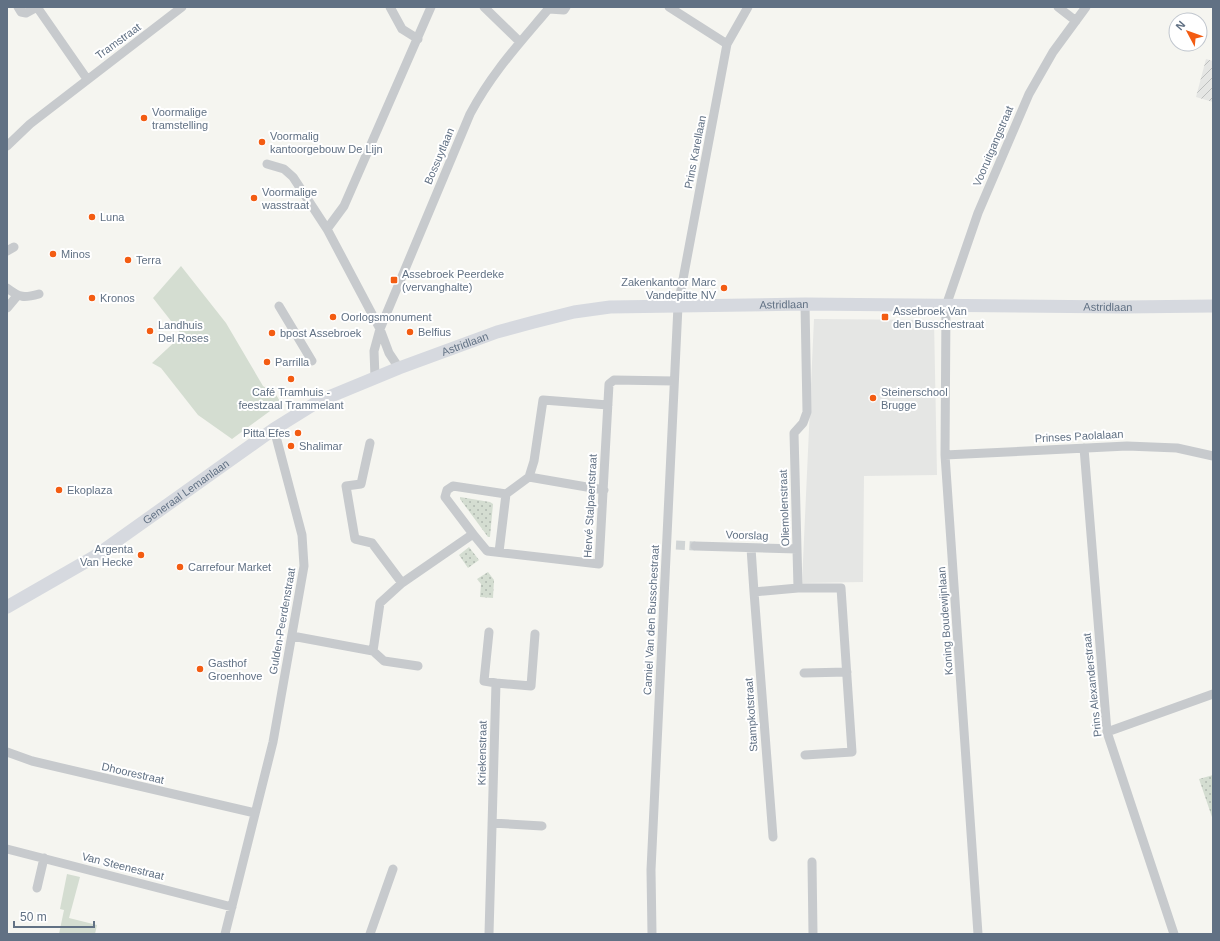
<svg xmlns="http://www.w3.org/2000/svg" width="1220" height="941" font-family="Helvetica,sans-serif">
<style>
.built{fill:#e5e6e4}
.industrial{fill:url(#industrial-furrows)}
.grass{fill:url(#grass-dots)}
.garden{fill:#d4ddd1}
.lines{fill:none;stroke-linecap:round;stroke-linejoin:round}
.street-tunnel{stroke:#d0d4d5;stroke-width:9;stroke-dasharray:9 4.5;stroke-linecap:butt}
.street{stroke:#c7cacd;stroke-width:9}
.secondary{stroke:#d6d9df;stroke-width:13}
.poi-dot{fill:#f35c12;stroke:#fff;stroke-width:1.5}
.labels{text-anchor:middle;stroke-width:4;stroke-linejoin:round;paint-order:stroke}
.street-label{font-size:11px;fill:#617184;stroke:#fff}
.poi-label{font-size:11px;fill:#617184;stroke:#fff;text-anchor:start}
</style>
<defs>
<pattern id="industrial-furrows" width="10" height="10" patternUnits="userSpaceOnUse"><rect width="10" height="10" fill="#e5e6e4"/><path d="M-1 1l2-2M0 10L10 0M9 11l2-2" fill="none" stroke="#bdbfbe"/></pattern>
<pattern id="grass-dots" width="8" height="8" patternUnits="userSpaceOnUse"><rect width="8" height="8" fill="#d4ddd1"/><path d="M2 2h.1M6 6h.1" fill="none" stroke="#afb8af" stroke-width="1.8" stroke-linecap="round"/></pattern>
</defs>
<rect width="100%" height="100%" fill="#f5f5f0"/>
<!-- built -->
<path class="built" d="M814 319 934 320 937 475 864 476 863 582 802 583Z"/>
<!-- industrial -->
<path class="industrial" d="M1206 59 1213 61V102L1196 97Z"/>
<!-- grass -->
<path class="grass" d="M460 497 490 502 493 504 490 537H488L460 499Z
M469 547 479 560 468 568 459 555Z
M488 572 494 580 493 598 480 597 481 584 477 579Z
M1213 775V820L1199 779Z"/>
<!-- garden -->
<path class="garden" d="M181 266 226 323 263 386 269 390 272 388 281 403 232 439 198 415 161 368 152 363 182 335 153 298Z
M67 874 80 877 69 918 97 925 95 934H59L64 910 60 909Z"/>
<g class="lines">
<!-- street-tunnel -->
<path class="street-tunnel" d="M676 545 695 546"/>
<!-- street -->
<path class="street" d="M18 7 21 12 26 13 37 7
M37 7 87 79
M390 7 402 29 418 39
M484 7 520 42
M669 7 727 44
M1058 7 1076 21
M549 9 564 10 566 7
M7 146 30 124 182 7
M267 164 284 169 293 177 327 229 380 329 389 353 399 368
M327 229 344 206 431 7
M7 251 14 247
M7 288C20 298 24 298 39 294
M279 306 312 361
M7 308 17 296
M375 377 374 351 380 329 470 114C493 71 520 43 550 7
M370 443 361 484 346 486 355 539 372 543 402 583
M1084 448 1107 732 1174 934
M945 455 1127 446 1177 448 1213 456
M529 477 604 490
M473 534 445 497 447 490 453 486 506 494
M695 546 797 549
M751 548 754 592 798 588
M499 552 506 494 529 477 534 461 543 400 608 405
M754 592 773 837
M489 632 484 681 496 683 489 934
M292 636 373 651
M418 666 384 661 373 651 380 603 402 583 473 534 487 551 599 564 609 384 614 380 674 381
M804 673 847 672
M496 683 531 686 535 634
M1107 732 1213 694
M7 752 32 761 255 813
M805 755 852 752 841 588H798L794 433 803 423 807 412 805 304
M492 823 542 826
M7 849 232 907
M812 862 813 934
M37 888 44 858
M225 934 273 742 304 566 302 535 274 429
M370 934 393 869
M652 934 651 870 678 306 727 44 748 7
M978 934 945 455 946 306 978 213 1029 94 1053 52 1086 7"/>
<!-- secondary -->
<path class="secondary" id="s1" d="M7 607 94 557 274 429 319 401 399 368 497 332 534 322 574 312 610 307 805 304 1123 307 1213 306"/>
</g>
<!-- markers -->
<g class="poi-dot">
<circle cx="144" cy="118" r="4"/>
<circle cx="262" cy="142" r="4"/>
<circle cx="254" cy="198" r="4"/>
<circle cx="92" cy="217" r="4"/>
<circle cx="53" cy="254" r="4"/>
<circle cx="128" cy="260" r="4"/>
<rect x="390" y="276" width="8" height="8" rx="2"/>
<circle cx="724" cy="288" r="4"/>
<circle cx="92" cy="298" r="4"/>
<circle cx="333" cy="317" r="4"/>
<rect x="881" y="313" width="8" height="8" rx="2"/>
<circle cx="150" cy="331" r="4"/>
<circle cx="410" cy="332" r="4"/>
<circle cx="272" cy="333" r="4"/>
<circle cx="267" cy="362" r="4"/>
<circle cx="291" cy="379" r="4"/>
<circle cx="873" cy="398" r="4"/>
<circle cx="298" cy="433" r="4"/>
<circle cx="291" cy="446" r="4"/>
<circle cx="59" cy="490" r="4"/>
<circle cx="141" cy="555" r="4"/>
<circle cx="180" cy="567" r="4"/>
<circle cx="200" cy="669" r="4"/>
</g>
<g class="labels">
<!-- street labels -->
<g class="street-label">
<text transform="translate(118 41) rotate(-36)" y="4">Tramstraat</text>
<text transform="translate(993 146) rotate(-67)" y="4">Vooruitgangstraat</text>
<text transform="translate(695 152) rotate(-79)" y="4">Prins Karellaan</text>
<text transform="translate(439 156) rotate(-67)" y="4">Bossuytlaan</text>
<text dy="4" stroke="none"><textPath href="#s1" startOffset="855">Astridlaan</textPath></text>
<text dy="4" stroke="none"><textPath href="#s1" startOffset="1179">Astridlaan</textPath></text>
<text dy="4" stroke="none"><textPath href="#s1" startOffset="531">Astridlaan</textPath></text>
<text transform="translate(1079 436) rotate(-3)" y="4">Prinses Paolalaan</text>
<text dy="4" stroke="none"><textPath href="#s1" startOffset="213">Generaal Lemanlaan</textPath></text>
<text transform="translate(590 506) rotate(-87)" y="4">Hervé Stalpaertstraat</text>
<text transform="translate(784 508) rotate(-92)" y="4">Oliemolenstraat</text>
<text transform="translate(747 535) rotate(2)" y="4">Voorslag</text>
<text transform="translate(651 620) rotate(-87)" y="4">Camiel Van den Busschestraat</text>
<text transform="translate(282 621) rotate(-80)" y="4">Gulden-Peerdenstraat</text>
<text transform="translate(945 621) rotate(-94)" y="4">Koning Boudewijnlaan</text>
<text transform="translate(1092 685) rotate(-96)" y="4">Prins Alexanderstraat</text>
<text transform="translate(751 715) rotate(-94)" y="4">Stampkotstraat</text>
<text transform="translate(482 753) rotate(-89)" y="4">Kriekenstraat</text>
<text transform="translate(133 773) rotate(13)" y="4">Dhoorestraat</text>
<text transform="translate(123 866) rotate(14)" y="4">Van Steenestraat</text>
</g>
<!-- poi labels -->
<g class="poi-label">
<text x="152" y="116">Voormalige<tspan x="152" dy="13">tramstelling</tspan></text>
<text x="270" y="140">Voormalig<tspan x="270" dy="13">kantoorgebouw De Lijn</tspan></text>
<text x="262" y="196">Voormalige<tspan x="262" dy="13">wasstraat</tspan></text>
<text x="100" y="221">Luna</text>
<text x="61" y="258">Minos</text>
<text x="136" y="264">Terra</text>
<text x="402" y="278">Assebroek Peerdeke<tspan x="402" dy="13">(vervanghalte)</tspan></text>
<text x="716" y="286" text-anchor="end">Zakenkantoor Marc<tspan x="716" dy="13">Vandepitte NV</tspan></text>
<text x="100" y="302">Kronos</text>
<text x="893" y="315">Assebroek Van<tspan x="893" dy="13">den Busschestraat</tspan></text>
<text x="341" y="321">Oorlogsmonument</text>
<text x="158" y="329">Landhuis<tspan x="158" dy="13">Del Roses</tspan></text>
<text x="418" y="336">Belfius</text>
<text x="280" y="337">bpost Assebroek</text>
<text x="275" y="366">Parrilla</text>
<text x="291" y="396" text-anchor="middle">Café Tramhuis -<tspan x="291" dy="13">feestzaal Trammelant</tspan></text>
<text x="881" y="396">Steinerschool<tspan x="881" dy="13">Brugge</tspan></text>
<text x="290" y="437" text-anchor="end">Pitta Efes</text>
<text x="299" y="450">Shalimar</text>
<text x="67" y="494">Ekoplaza</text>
<text x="133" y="553" text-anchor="end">Argenta<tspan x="133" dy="13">Van Hecke</tspan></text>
<text x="188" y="571">Carrefour Market</text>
<text x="208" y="667">Gasthof<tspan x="208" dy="13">Groenhove</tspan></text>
</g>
</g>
<!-- border -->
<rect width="1220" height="941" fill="none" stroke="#617184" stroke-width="16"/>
<!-- north arrow -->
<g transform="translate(1188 32) rotate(311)"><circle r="19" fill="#ffffff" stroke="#c0c6ce"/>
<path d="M0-3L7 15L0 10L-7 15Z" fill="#f35c12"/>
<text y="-6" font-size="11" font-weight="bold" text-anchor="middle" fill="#617184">N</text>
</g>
<!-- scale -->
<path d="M14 921v6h80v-6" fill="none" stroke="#617184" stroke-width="2"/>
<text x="20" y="921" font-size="12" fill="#617184" stroke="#ffffff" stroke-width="3" paint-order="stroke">50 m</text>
</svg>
